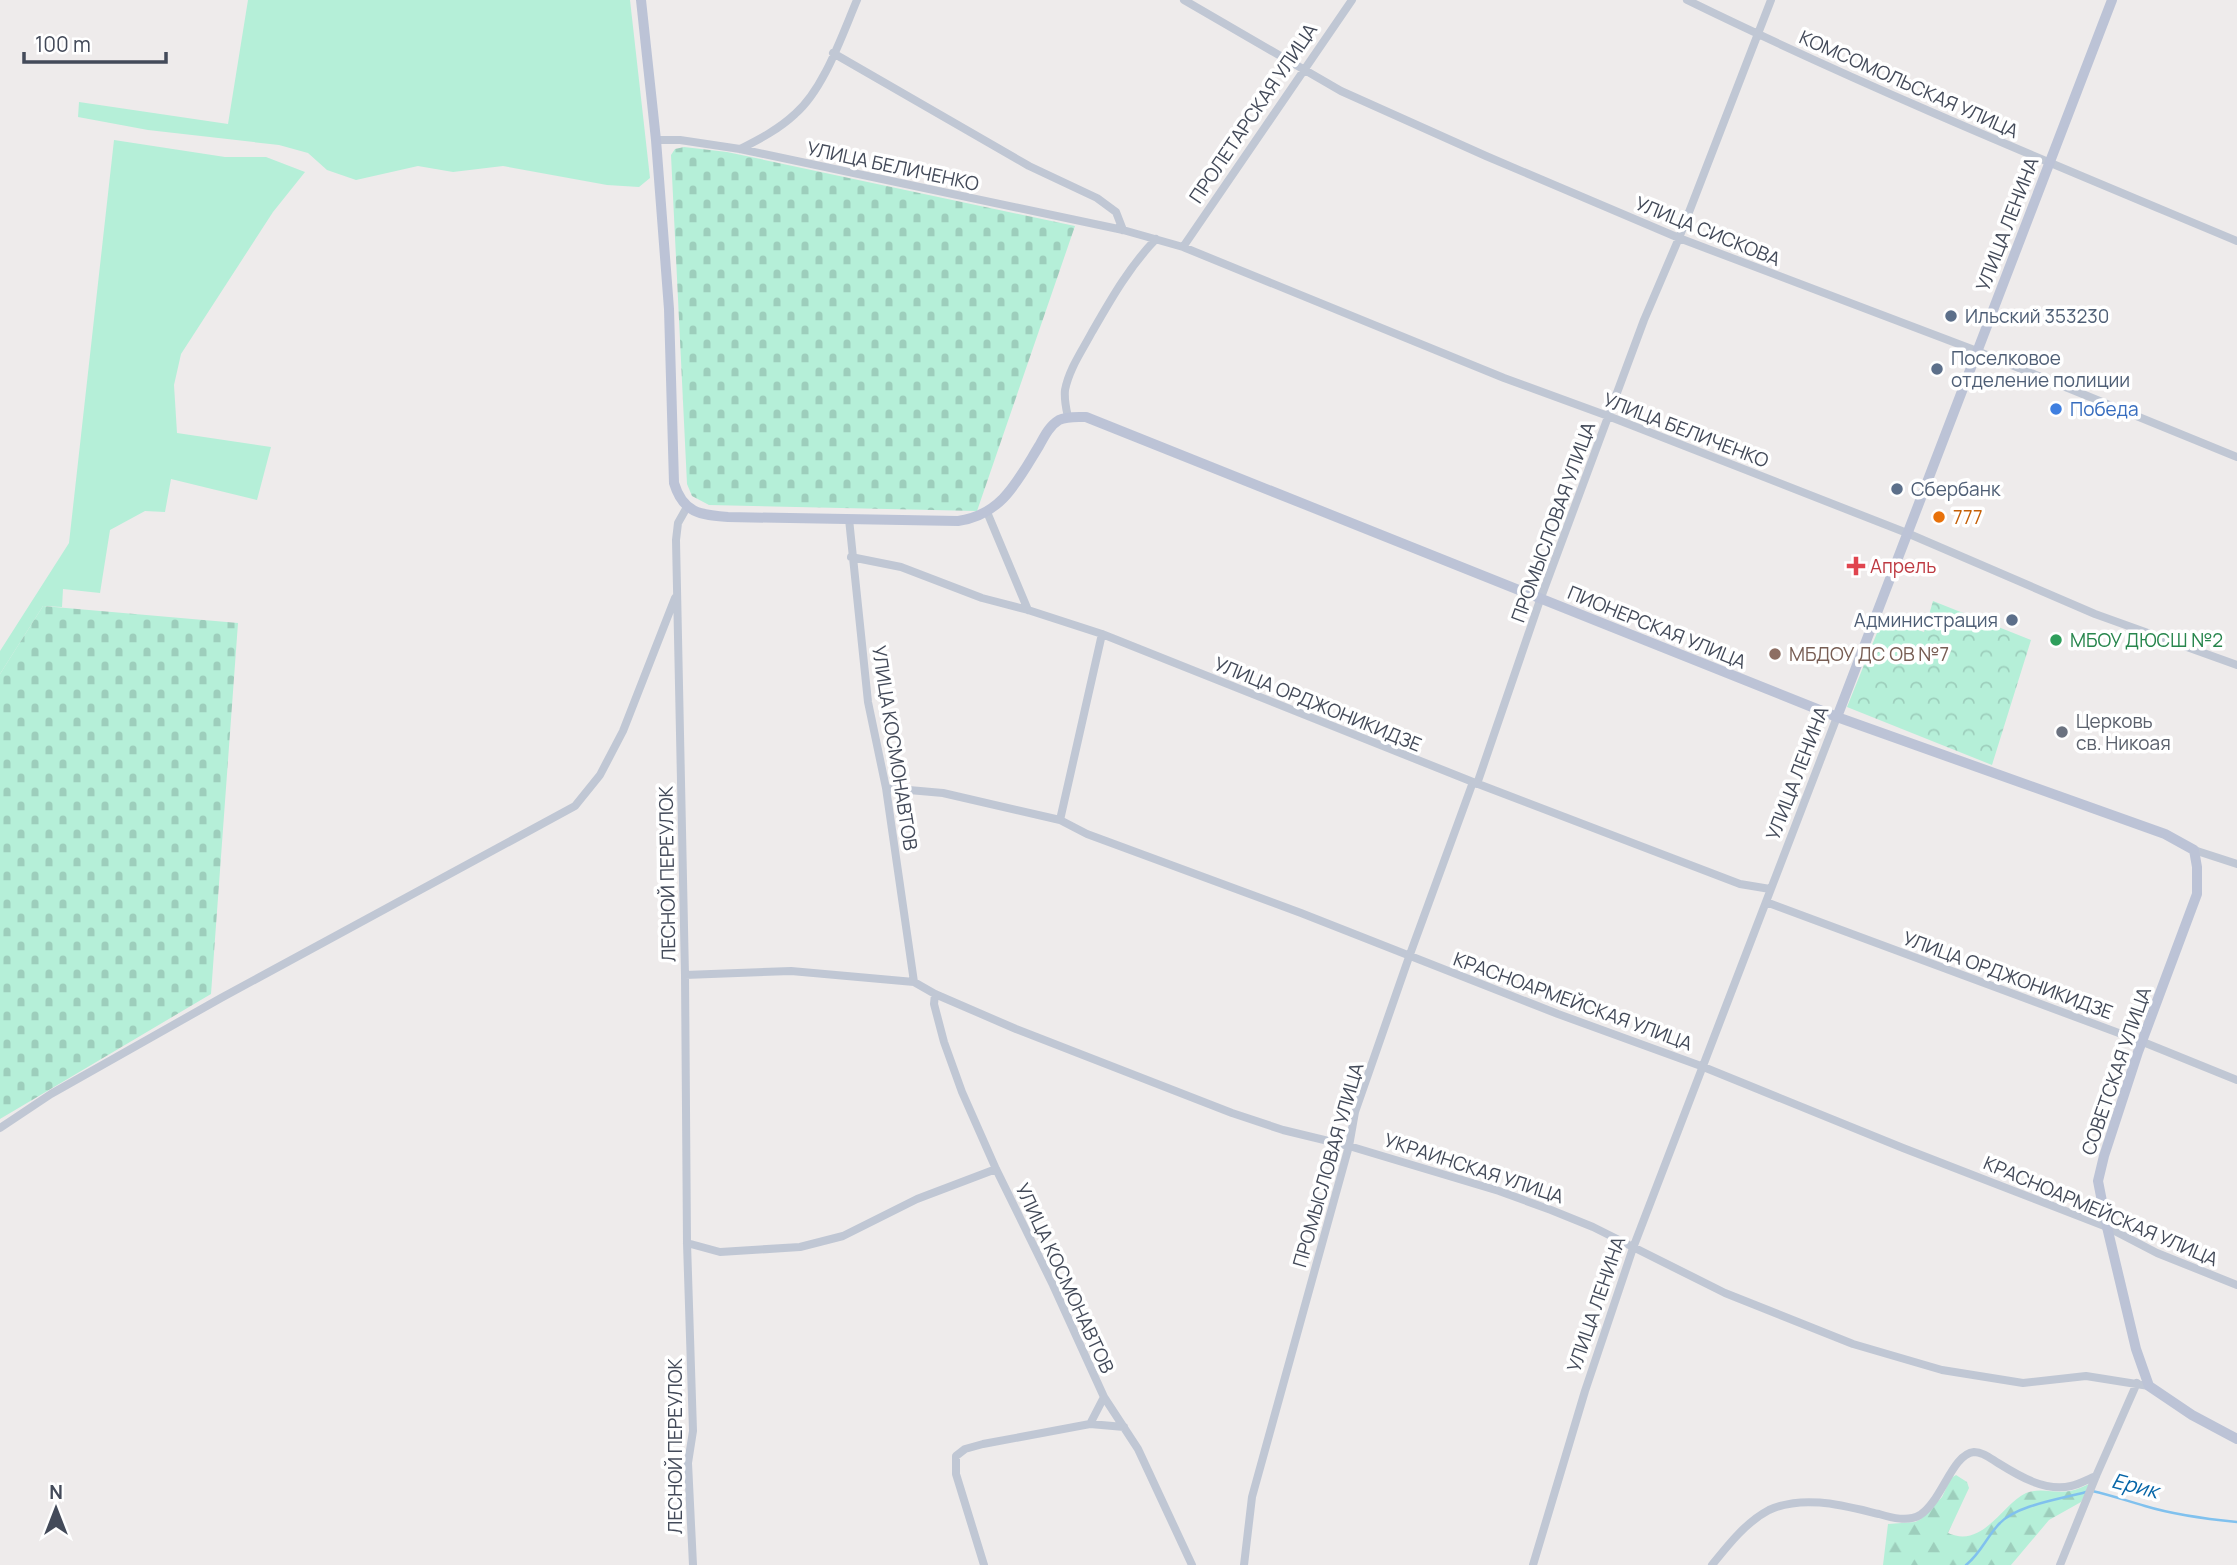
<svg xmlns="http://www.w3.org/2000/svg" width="2237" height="1565" font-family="Manrope,sans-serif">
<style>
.green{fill:#b5efd8}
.forest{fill:url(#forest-firs)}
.cemetery{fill:url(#cemetery-stones)}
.park{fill:url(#park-crowns)}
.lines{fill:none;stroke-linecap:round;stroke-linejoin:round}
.stream{stroke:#80c1ee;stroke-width:2.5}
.street{stroke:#c0c7d4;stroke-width:8}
.secondary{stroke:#bcc3d6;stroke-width:10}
.service-dot{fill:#5c6f8a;stroke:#fff;stroke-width:2.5}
.shop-dot{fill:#3f7fe0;stroke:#fff;stroke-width:2.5}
.food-dot{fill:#e8710a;stroke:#fff;stroke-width:2.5}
.health-dot{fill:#e0444e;stroke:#fff;stroke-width:2.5}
.leisure-dot{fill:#2e9e5b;stroke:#fff;stroke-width:2.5}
.education-dot{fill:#8d6e63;stroke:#fff;stroke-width:2.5}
.worship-dot{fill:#6b7280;stroke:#fff;stroke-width:2.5}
.labels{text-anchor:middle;stroke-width:7;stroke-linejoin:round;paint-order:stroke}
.street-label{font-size:19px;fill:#434a59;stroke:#fff}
.service-label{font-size:19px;fill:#4e5e75;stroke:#fff;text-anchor:start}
.shop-label{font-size:19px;fill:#366cbe;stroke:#fff;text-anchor:start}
.food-label{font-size:19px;fill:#c56008;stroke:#fff;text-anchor:start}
.health-label{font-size:19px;fill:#be3a42;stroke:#fff;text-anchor:start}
.leisure-label{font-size:19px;fill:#27864d;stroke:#fff;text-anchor:start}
.education-label{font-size:19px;fill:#785e54;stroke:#fff;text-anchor:start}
.worship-label{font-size:19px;fill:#5b616d;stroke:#fff;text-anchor:start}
.water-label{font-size:21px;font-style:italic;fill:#0766a8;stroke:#fff}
</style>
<defs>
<pattern id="forest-firs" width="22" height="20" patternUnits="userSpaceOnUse" patternTransform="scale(1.75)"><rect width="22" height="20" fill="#b5efd8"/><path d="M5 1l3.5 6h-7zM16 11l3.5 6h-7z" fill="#9dcebc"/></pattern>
<pattern id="cemetery-stones" width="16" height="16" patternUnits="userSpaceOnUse" patternTransform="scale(1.75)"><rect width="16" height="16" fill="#b5efd8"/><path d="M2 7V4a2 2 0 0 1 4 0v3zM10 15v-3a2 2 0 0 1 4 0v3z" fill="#9dcebc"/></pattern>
<pattern id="park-crowns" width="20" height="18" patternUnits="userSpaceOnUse" patternTransform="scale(1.75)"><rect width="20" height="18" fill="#b5efd8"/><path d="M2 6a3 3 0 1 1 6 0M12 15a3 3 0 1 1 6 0" fill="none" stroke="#9dcebc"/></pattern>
</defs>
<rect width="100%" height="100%" fill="#eeebeb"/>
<!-- green -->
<path class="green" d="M248 0H630L650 178 639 187 607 185 503 166 453 172 418 166 356 180 327 170 308 153 279 145 148 130 78 117 79 102 228 124Z
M114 140 225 157H266L305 172 273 212 181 354 174 385 177 433 271 447 257 500 171 479 165 512 145 511 110 530 100 593 63 589 62 607 43 606 0 674V651L69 543Z"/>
<!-- forest -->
<path class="forest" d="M1956 1475 1967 1482 1969 1488 1948 1533C1983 1549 2002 1504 2026 1493 2041 1487 2056 1494 2070 1491 2077 1490 2084 1486 2091 1483L2081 1502 2049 1520 2011 1565H1883L1888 1524 1915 1522 1921 1519 1942 1497 1951 1478Z"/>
<!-- cemetery -->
<path class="cemetery" d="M684 147 727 152 1075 226 977 511 709 505 692 496 687 484 671 155 675 149Z
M43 606 238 623 211 994 0 1119V674Z"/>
<!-- park -->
<path class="park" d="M1933 601 2031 640 1992 765 1847 707 1883 618 1924 632Z"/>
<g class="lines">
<!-- stream -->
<path class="stream" d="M2092 1491C2111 1495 2127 1501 2145 1506 2175 1515 2206 1519 2237 1522
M1966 1565C1981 1553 1987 1536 2000 1523 2017 1505 2061 1499 2086 1492"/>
<!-- street -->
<path class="street" d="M1184 0 1341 91 1486 156 1679 238 1977 351 2237 457
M1687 0C1867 88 2053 164 2237 241
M833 53 1029 166 1097 198 1116 212 1123 230
M656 140H680L740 149 1123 230 1183 247 1504 378 1608 416 1907 533 2095 614 2237 665
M740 149C760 139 779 129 795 114 824 89 842 35 857 0
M1183 247 1352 0
M1068 417C1066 408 1064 400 1065 390 1069 369 1082 351 1092 332 1111 299 1129 267 1156 239
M687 507 678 523 676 540 685 975 687 1243 693 1431 688 1463 693 1565
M987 512 1028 610
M849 519 868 702 886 788 914 982
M851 557 901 567 982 598 1028 610 1102 634 1473 782 1740 884 1770 889
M1477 784 1540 600 1644 320 1679 238 1771 0
M886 788 943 793 1060 820 1087 834 1301 913 1558 1014 1701 1066 1903 1148 2107 1227 2157 1253 2237 1285
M1060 820 1102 634
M2194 850 2237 864
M1766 902 2143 1042 2237 1080
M685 975 791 971 914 982 935 994 1016 1029 1232 1113 1283 1130 1349 1146 1499 1191 1551 1210 1593 1227 1725 1293 1853 1344 1942 1370 2023 1383 2086 1376 2149 1386
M935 994 934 1004 944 1042 962 1092 996 1169 1053 1285 1104 1397 1138 1449 1192 1565
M0 1128 51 1094 221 998 575 806 600 775 623 731 675 598
M687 1243 720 1252 800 1247 843 1236 917 1199 996 1169
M1090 1424 1124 1427
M984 1565 956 1474V1456L965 1449 983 1444 1090 1424 1104 1397
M1244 1565 1252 1497 1349 1146 1355 1112 1409 957 1473 782
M1533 1565 1585 1391 1633 1248 1837 717
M1712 1565C1728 1545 1746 1522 1769 1510 1804 1494 1845 1506 1879 1514 1892 1518 1908 1522 1920 1515 1942 1501 1952 1454 1974 1452 1983 1452 1990 1458 1998 1463 2019 1476 2045 1492 2071 1486 2080 1484 2088 1479 2096 1476
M2060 1565 2096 1476 2137 1383"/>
<!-- secondary -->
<path class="secondary" d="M641 0 656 140 669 309 674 483C683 513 700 515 728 517L958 521C1002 515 1018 480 1039 446 1044 437 1049 426 1059 420 1067 416 1077 417 1086 417L1837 717 2165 834 2194 850 2197 867V894L2138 1052 2104 1156 2098 1181 2107 1227 2136 1349 2149 1386 2192 1415 2237 1439
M1837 717 2112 0"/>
</g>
<!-- markers -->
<g class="service-dot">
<circle cx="1951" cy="316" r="7"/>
<circle cx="1937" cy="369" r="7"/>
<circle cx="1897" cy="489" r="7"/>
<circle cx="2012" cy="620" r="7"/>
</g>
<circle class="shop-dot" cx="2056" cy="409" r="7"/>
<circle class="food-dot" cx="1939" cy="517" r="7"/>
<path class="health-dot" d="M1852.5 555.5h7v7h7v7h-7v7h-7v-7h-7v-7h7z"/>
<circle class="leisure-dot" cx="2056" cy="640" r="7"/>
<circle class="education-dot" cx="1775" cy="654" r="7"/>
<circle class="worship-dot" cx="2062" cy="732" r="7"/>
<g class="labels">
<!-- street labels -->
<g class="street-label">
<text transform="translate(1909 84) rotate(24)" y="7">КОМСОМОЛЬСКАЯ УЛИЦА</text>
<text transform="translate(1253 113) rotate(-56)" y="7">ПРОЛЕТАРСКАЯ УЛИЦА</text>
<text transform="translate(893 166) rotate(12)" y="7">УЛИЦА БЕЛИЧЕНКО</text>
<text transform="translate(2007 224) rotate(-69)" y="7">УЛИЦА ЛЕНИНА</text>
<text transform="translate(1708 231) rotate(22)" y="7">УЛИЦА СИСКОВА</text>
<text transform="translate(1686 430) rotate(21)" y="7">УЛИЦА БЕЛИЧЕНКО</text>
<text transform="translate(1553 522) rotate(-70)" y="7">ПРОМЫСЛОВАЯ УЛИЦА</text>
<text transform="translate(1657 627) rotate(22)" y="7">ПИОНЕРСКАЯ УЛИЦА</text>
<text transform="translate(1318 704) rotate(22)" y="7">УЛИЦА ОРДЖОНИКИДЗЕ</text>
<text transform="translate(895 748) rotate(81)" y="7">УЛИЦА КОСМОНАВТОВ</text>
<text transform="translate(1797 773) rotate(-69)" y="7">УЛИЦА ЛЕНИНА</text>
<text transform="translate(667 874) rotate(-91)" y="7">ЛЕСНОЙ ПЕРЕУЛОК</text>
<text transform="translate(2008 975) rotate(20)" y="7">УЛИЦА ОРДЖОНИКИДЗЕ</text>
<text transform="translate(1573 1001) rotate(20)" y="7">КРАСНОАРМЕЙСКАЯ УЛИЦА</text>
<text transform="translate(2116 1071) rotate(-71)" y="7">СОВЕТСКАЯ УЛИЦА</text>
<text transform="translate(1328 1165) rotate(-74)" y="7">ПРОМЫСЛОВАЯ УЛИЦА</text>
<text transform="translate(1474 1168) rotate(18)" y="7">УКРАИНСКАЯ УЛИЦА</text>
<text transform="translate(2101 1211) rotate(23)" y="7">КРАСНОАРМЕЙСКАЯ УЛИЦА</text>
<text transform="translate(1065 1278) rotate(65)" y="7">УЛИЦА КОСМОНАВТОВ</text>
<text transform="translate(1596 1304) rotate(-71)" y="7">УЛИЦА ЛЕНИНА</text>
<text transform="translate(675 1446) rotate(-90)" y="7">ЛЕСНОЙ ПЕРЕУЛОК</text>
</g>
<!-- service labels -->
<g class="service-label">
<text x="1965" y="323">Ильский 353230</text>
<text x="1951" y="365">Поселковое<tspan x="1951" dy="22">отделение полиции</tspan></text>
<text x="1911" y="496">Сбербанк</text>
<text x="1998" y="627" text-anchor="end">Администрация</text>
</g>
<!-- shop labels -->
<g class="shop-label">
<text x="2070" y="416">Победа</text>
</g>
<!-- food labels -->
<g class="food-label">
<text x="1953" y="524">777</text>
</g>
<!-- health labels -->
<g class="health-label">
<text x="1870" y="573">Апрель</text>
</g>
<!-- leisure labels -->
<g class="leisure-label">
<text x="2070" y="647">МБОУ ДЮСШ №2</text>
</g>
<!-- education labels -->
<g class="education-label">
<text x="1789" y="661">МБДОУ ДС ОВ №7</text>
</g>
<!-- worship labels -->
<g class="worship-label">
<text x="2076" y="728">Церковь<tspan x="2076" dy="22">св. Никоая</tspan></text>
</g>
<!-- water labels -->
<g class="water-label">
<text transform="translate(2135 1486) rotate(14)" y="7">Ерик</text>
</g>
</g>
<!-- north arrow -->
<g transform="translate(56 1509)" stroke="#ffffff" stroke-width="5" paint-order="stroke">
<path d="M0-5L12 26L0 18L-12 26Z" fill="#434a59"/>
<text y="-10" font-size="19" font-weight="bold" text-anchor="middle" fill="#434a59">N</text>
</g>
<!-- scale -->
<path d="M24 52v10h142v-10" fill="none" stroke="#434a59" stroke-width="3.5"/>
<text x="35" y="52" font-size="21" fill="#434a59" stroke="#ffffff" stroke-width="5" paint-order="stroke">100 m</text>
</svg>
